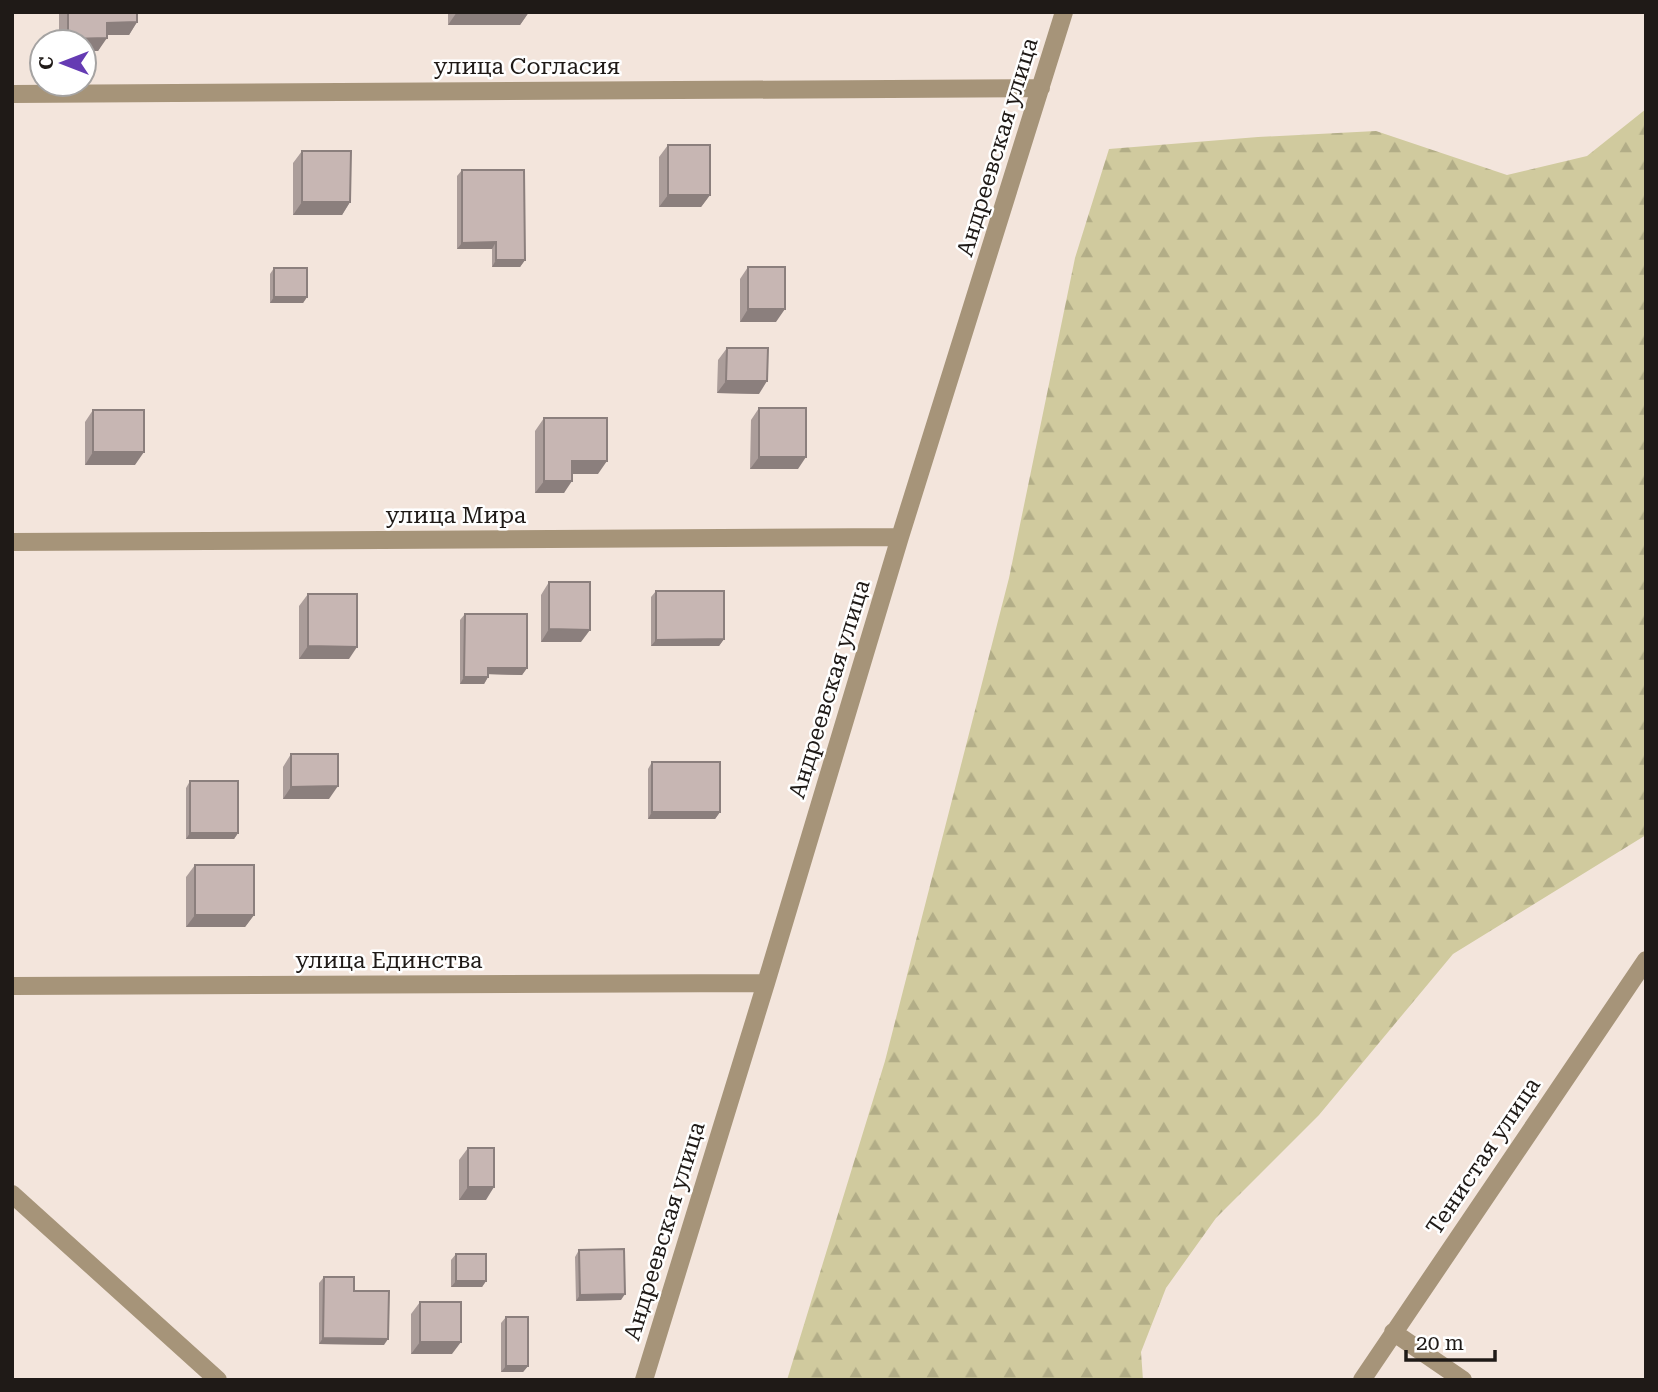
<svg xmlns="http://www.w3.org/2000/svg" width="1658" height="1392" font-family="'Roboto Serif',serif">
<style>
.forest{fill:url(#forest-firs)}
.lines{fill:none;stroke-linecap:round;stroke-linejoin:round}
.street{stroke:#a69479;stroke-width:18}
.wall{fill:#ab9d9a}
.shaded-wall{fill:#8b7f7d}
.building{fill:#c7b6b3;stroke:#8b7f7d;stroke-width:2}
.labels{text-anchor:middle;stroke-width:5;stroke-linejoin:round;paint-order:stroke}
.street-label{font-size:23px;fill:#1f1a17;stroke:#fff}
</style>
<defs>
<pattern id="forest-firs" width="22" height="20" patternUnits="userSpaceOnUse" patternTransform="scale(1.75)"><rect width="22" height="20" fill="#d0ca9e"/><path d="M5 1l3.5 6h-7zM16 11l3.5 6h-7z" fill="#b2ad87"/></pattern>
</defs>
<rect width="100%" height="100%" fill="#f3e5dc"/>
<!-- forest -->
<path class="forest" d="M1646 109V835L1453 954 1319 1115 1216 1218 1166 1288 1141 1352 1143 1380H787L885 1061 1009 578 1075 258 1109 149 1258 137 1376 131 1507 175 1587 156Z"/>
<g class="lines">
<!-- street -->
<path class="street" d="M12 94 1041 88
M12 542 900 537
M12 986 766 983
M12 1194 218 1380
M1393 1332 1463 1380
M644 1380 766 983 900 537 1064 12
M1362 1380 1646 960"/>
</g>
<!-- wall -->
<path class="wall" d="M59 12H137V22L129 35H107L98 51H84V42H59Z
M448 12H529L520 25H448Z
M668 145 710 195 701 207H659V157Z
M302 151 350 202 342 215H293V163Z
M462 170 525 260 520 267H492V249H457V176Z
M748 267 776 322H740V279Z
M274 268 307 297 303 303H270V274Z
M727 348 759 394 717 393 718 360Z
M759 408 798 469H750L751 420Z
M93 410 135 465H85V422Z
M544 418 598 474H572L564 493H535V431Z
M549 582 581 642H541V595Z
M656 591 724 639 719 646H651V597Z
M308 594 349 659H299V606Z
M465 614 527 668 522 675 488 674V677L484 684H460V620Z
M291 754 329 799H283V767Z
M652 762 720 812 715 819H648V769Z
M190 781 238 833 234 839H186V788Z
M195 865 254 915 245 927H186V877Z
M468 1148 486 1200H459V1160Z
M579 1250 621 1300 576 1301 575 1257Z
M456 1254 486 1281 482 1287H451V1260Z
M324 1277 354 1291 384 1345 319 1344V1283Z
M420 1302 452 1354H411V1314Z
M506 1317 528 1366 523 1372H501V1323Z"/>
<!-- shaded-wall -->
<path class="shaded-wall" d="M457 12H529L520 25H448Z
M137 22 129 35H98L107 23Z
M107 38 98 51H84V42H66L68 39Z
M668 195H710L701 207H659Z
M302 202H350L342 215H293Z
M496 242 492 249H457L462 243Z
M496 260H525L520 267H492Z
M274 297H307L303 303H270Z
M748 309H785L776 322H740Z
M726 381H767L759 394 717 393Z
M93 452H144L135 465H85Z
M759 457H806L798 469H750Z
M572 461H607L598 474H564Z
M544 481H572L564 493H535Z
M549 629 590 630 581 642H541Z
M724 639 719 646H651L656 640Z
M308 646 357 647 349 659H299Z
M488 668H527L522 675 484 674Z
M464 677H488L484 684H460Z
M338 786 329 799H283L291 787Z
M652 812H720L715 819H648Z
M190 833H238L234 839H186Z
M195 915H254L245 927H186Z
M468 1187H494L486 1200H459Z
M456 1281H486L482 1287H451Z
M625 1294 621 1300 576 1301 580 1295Z
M323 1338 388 1339 384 1345 319 1344Z
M420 1342H461L452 1354H411Z
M506 1366H528L523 1372H501Z"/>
<!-- building -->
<path class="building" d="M68 12H137V22L107 23V38L68 39Z
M668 145H710V195H668Z
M302 151H351L350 202H302Z
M462 170H524L525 260H496V242L462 243Z
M748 267H785V309H748Z
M274 268H307V297H274Z
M727 348H768L767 381H726Z
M759 408H806V457H759Z
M93 410H144V452H93Z
M544 418H607V461H572V481H544Z
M549 582H590V630L549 629Z
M656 591H724V639L656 640Z
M308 594H357V647L308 646Z
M465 614H527V668H488V677H464Z
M291 754H338V786L291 787Z
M652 762H720V812H652Z
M190 781H238V833H190Z
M195 865H254V915H195Z
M468 1148H494V1187H468Z
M624 1249 625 1294 580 1295 579 1250Z
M456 1254H486V1281H456Z
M324 1277H354V1291H389L388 1339 323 1338Z
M420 1302H461V1342H420Z
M506 1317H528V1366H506Z"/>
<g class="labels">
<!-- street labels -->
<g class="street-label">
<text x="527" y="74">улица Согласия</text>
<text transform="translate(997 147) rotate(-73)" y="8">Андреевская улица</text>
<text x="456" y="523">улица Мира</text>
<text transform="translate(829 689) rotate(-73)" y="8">Андреевская улица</text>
<text x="389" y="968">улица Единства</text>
<text transform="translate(1483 1156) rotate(-56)" y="8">Тенистая улица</text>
<text transform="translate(664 1231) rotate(-73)" y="8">Андреевская улица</text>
</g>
</g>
<!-- border -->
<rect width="1658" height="1392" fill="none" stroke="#1f1a17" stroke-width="28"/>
<!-- north arrow -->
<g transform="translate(63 63) rotate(270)"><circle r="33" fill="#ffffff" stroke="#a5a3a2" stroke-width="2"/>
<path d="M0-5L12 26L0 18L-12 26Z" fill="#653bb3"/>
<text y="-10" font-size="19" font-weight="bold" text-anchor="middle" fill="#1f1a17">С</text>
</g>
<!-- scale -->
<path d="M1406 1350v10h89v-10" fill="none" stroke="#1f1a17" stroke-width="3.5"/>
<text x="1416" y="1350" font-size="21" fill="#1f1a17" stroke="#ffffff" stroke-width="5" paint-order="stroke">20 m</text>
</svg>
